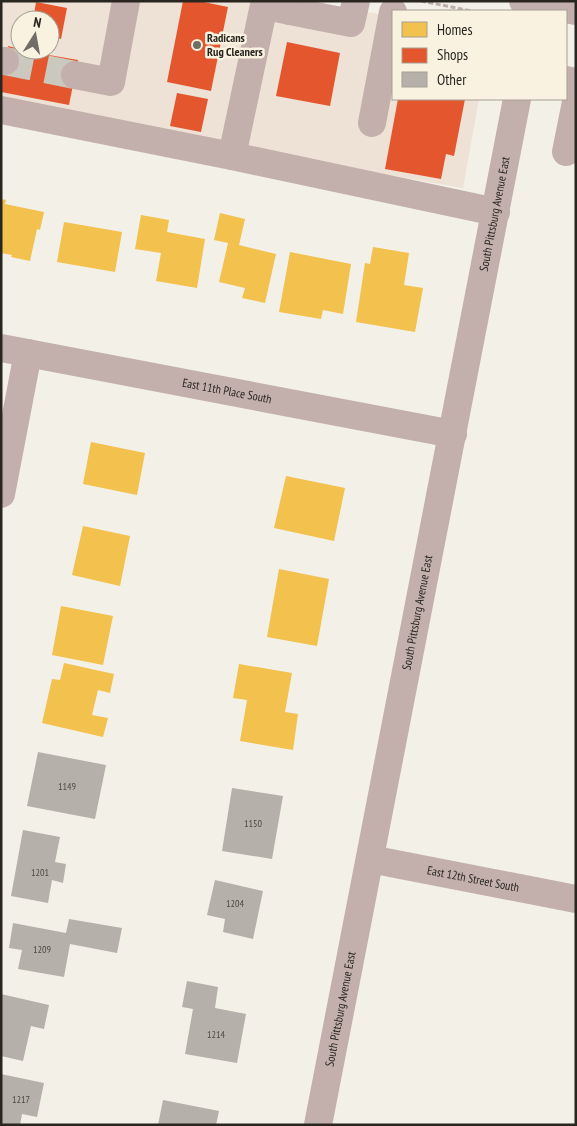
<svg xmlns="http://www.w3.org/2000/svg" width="577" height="1126" font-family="'PT Sans Narrow',sans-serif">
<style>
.commercial{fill:#eee1d6;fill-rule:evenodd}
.homes{fill:#f2c14e}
.shops{fill:#e4572e}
.building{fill:#b5b1aa}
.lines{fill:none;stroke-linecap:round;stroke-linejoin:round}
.minor-tunnel{stroke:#cbc8bf;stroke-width:28;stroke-dasharray:28 14;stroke-linecap:butt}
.path{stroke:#bdb0ac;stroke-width:3;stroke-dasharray:5 2.5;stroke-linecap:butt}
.minor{stroke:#c3afac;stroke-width:28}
.major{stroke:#c3afab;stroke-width:28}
.poi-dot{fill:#706d66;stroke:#f9f2e1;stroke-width:2}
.labels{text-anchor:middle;stroke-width:5;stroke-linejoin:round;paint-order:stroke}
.number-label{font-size:10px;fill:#4c4942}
.poi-label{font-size:12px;font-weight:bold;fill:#292620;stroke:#f9f2e1;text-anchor:start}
.street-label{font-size:12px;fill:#292620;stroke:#f9f2e1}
</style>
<rect width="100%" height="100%" fill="#f3f0e7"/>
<!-- commercial -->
<path class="commercial" d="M1 1H312L393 17V99H479L463 188 332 165 1 100ZM20 20H50V50H20Z"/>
<!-- homes -->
<path class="homes" d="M1 199 6 200 5 204 44 212 40 230 37 229 30 261 11 257 12 255 1 253Z
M220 213 245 219 239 245 276 254 265 303 242 298 245 288 219 282 228 243 214 240Z
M141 215 169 220 167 232 205 239 197 288 156 281 161 253 135 249Z
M64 222 122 232 115 272 57 262Z
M373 247 409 253 404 285 423 288 415 332 356 322 365 263 370 264Z
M290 252 351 264 343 314 323 310 321 319 279 312Z
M91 442 145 453 137 495 83 484Z
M286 476 345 488 334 541 274 528Z
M83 526 130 536 120 586 72 575Z
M279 569 329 579 317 646 267 637Z
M61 606 113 616 103 665 52 655Z
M64 663 114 674 110 693 98 690 92 715 108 718 103 737 42 723 52 679 60 680Z
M239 664 292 673 285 712 298 714 293 750 240 741 247 700 233 698Z"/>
<!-- shops -->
<path class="shops" d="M183 1H199L228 7 211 91 167 82Z
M36 2 67 8 61 39 50 36V20H33Z
M287 42 340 53 330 106 276 96Z
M8 46 20 49V50L78 60 69 105 1 92V80Z
M177 93 208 99 201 132 170 126Z
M398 99H465L454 156 446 154 441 179 385 169Z"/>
<!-- building -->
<path class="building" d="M38 752 106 765 95 819 27 806Z
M232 788 283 796 272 859 222 851Z
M23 830 60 837 55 862 66 864 63 883 52 880 48 903 11 896Z
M215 880 263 891 253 939 223 932 225 919 207 915Z
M69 919 122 928 117 953 70 944 64 977 18 969 22 950 9 948 13 923 66 933Z
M187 981 218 987 215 1008 246 1014 237 1063 185 1054 193 1009 182 1007Z
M1 994 49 1005 44 1029 31 1026 23 1061 1 1056Z
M1 1074 44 1083 37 1117 22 1114 20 1125H1Z
M163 1100 219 1111 216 1125H158Z"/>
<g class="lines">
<!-- minor-tunnel -->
<path class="minor-tunnel" d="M5 61 75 75"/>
<!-- path -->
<path class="path" d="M421 1 472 11"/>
<!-- minor -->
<g class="minor">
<path d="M292 1 290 11 351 23 356 1"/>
<path d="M1 61H5"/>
<path d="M75 75 111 82 126 1"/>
<path d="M566 80 576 82"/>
<path d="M1 110 232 156 496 212"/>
<path d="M372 123 393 12"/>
<path d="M566 152 576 102"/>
<path d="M232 156 264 5 290 11"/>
<path id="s1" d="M1 348 453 434"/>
<path d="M1 494 28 353"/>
<path id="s2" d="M370 859 576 899"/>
<path id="s3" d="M318 1125 517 99"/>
</g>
<!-- major -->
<path class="major" d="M523 1 576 11"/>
</g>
<!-- markers -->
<circle class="poi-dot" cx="197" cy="45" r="5"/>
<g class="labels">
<!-- number labels -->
<g class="number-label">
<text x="67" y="790">1149</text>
<text x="253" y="827">1150</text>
<text x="40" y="876">1201</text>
<text x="235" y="907">1204</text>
<text x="42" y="953">1209</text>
<text x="216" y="1038">1214</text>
<text x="21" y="1103">1217</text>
</g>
<!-- poi labels -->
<g class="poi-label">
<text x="207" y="42">Radicans<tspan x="207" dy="14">Rug Cleaners</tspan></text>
</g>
<!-- street labels -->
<g class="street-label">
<text dy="4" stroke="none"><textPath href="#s3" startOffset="928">South Pittsburg Avenue East</textPath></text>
<text dy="4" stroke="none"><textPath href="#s1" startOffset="230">East 11th Place South</textPath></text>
<text dy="4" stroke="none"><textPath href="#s3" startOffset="522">South Pittsburg Avenue East</textPath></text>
<text dy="4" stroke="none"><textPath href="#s2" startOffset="105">East 12th Street South</textPath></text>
<text dy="4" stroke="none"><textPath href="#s3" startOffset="118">South Pittsburg Avenue East</textPath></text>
</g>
</g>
<!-- border -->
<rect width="577" height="1126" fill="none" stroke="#292620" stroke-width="5"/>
<!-- legend -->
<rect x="392" y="10" width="175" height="90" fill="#f9f2e1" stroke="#a6a094"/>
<rect x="402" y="22" width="25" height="15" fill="#f2c14e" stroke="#a6a094"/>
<text x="437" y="35" font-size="15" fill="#292620">Homes</text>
<rect x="402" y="48" width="25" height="15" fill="#e4572e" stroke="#a6a094"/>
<text x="437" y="60" font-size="15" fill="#292620">Shops</text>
<rect x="402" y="72" width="25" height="15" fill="#b5b1aa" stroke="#a6a094"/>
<text x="437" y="85" font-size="15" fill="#292620">Other</text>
<!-- north arrow -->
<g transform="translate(35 35) rotate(11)"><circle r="24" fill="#f9f2e1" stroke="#a6a094"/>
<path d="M0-4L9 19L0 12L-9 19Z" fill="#706d66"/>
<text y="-8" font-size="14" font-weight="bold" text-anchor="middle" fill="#292620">N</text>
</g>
</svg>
